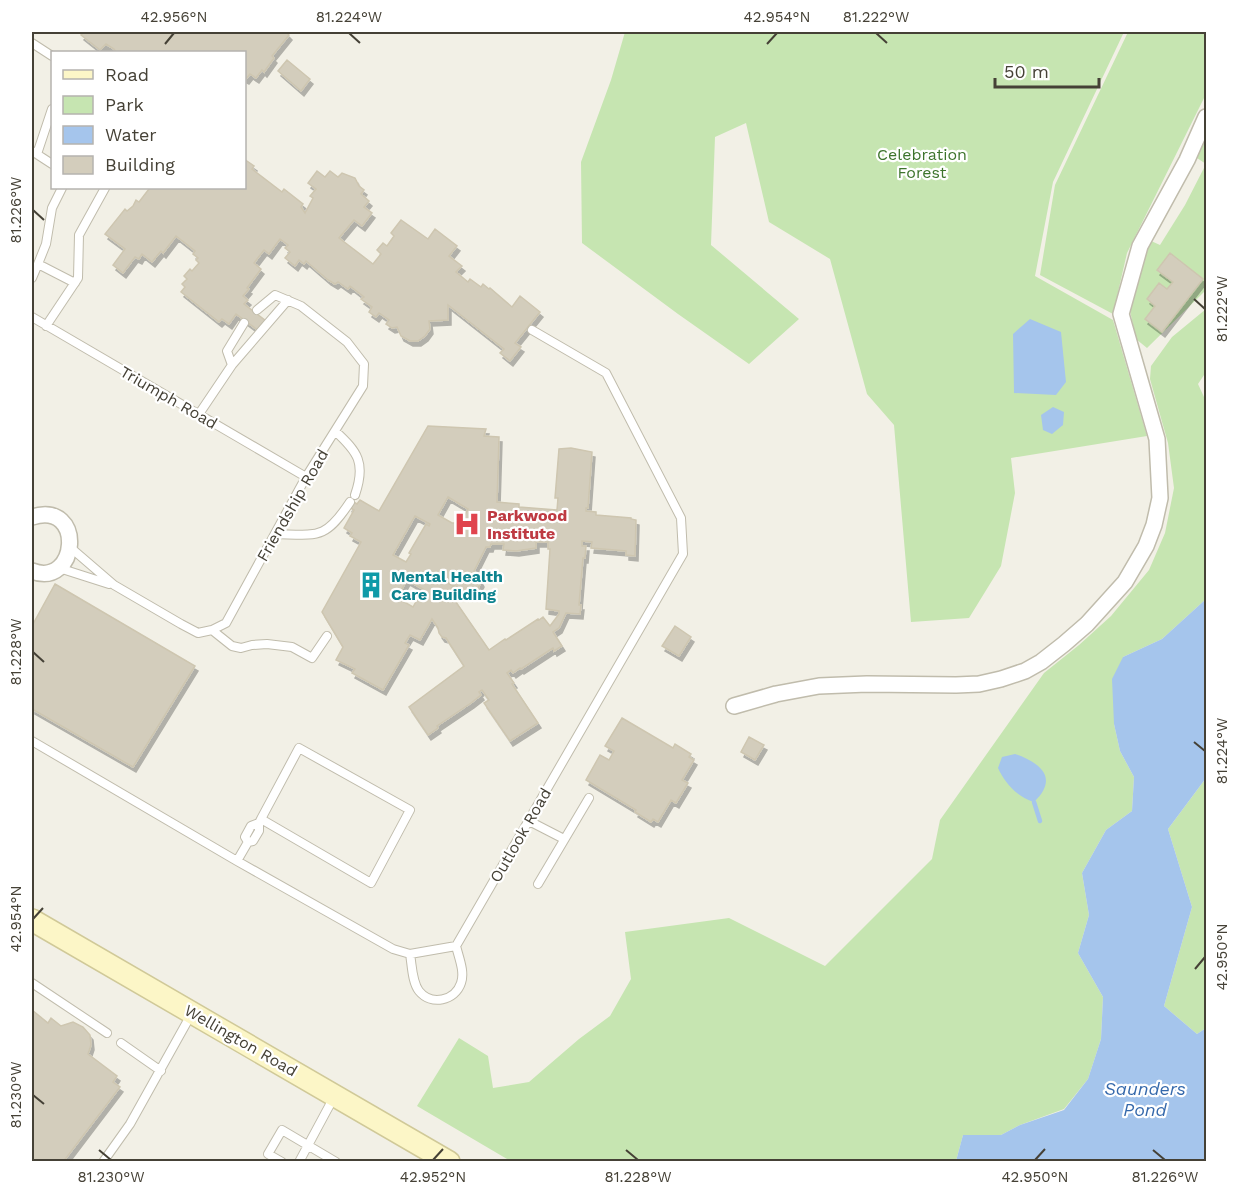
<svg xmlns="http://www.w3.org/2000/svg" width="1238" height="1193" font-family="'Work Sans',sans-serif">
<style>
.green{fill:#c6e5b1}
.water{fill:#a5c5ec}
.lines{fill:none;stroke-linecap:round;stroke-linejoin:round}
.stream{stroke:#a5c5ec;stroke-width:4.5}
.building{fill:#d3cdbc;stroke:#cec6b0;stroke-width:1.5;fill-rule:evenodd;filter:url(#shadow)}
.service-casing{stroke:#c0bcac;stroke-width:10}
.minor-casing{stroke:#c0bcac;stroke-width:18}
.secondary-casing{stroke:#d0c998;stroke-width:24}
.service{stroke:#fff;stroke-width:8}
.minor{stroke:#fff;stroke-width:15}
.secondary{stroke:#fcf6c7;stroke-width:21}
.ticks{fill:none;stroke:#454136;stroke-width:2}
.labels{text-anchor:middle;stroke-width:4.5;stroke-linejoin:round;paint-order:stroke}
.park-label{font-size:16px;fill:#3d742c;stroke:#fff}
.street-label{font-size:16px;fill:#454136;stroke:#fff}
.health-label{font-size:16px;font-weight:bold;fill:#be3a42;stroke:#fff;text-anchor:start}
.culture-label{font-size:16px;font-weight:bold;fill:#0d838f;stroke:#fff;text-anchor:start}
.water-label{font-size:18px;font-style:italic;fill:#3468ab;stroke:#fff}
.neatline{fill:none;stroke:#454136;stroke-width:2}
.ticks-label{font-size:15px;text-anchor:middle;fill:#454136}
</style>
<defs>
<filter id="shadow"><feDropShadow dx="3" dy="5" stdDeviation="0" flood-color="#0004"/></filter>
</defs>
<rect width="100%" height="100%" fill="#f2f0e6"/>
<!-- green -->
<path class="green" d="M625 32H1124L1053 182 1035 276 1113 320 1147 436 1011 458 1015 493 1001 566 969 618 911 622 894 425 867 394 830 259 769 222 746 123 715 137 711 245 799 319 749 364 678 314 582 243 581 162 611 80Z
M1128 32H1206V94L1127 253 1113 314 1040 275 1055 185Z
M1206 129V290L1147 348 1136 339 1129 306 1149 240 1160 245 1185 205 1206 164 1194 156Z
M1206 309V372L1198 384 1204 397H1206V599L1162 639 1123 657 1114 724 1120 751 1134 777 1132 811 1106 830 1082 873 1089 915 1078 953 1103 997 1101 1039 1088 1079 1064 1109 1020 1125 1001 1135H963L956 1161 512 1162 417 1106 459 1038 488 1056 493 1088 529 1082 579 1039 610 1016 631 979 625 932 729 918 825 966 932 859 940 820 1044 673 1079 645 1111 616 1149 570 1165 533 1174 488 1168 443 1150 379 1151 366 1172 337Z
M1206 778V1028L1197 1034 1164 1006 1192 907 1168 829Z"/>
<!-- water -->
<path class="water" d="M1030 319 1061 332 1066 382 1056 395 1014 393 1013 334Z
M1053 407 1064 412 1063 425 1052 434 1043 430 1041 415Z
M1206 599V778L1168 829 1192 907 1164 1006 1197 1034 1206 1028V1161H956L963 1135H1001L1020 1125 1064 1110 1088 1079 1101 1039 1103 997 1078 953 1089 915 1082 873 1106 830 1132 811 1134 777 1120 751 1114 724 1112 679 1123 657 1162 639Z
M1015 754C1041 763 1059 778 1034 802 1017 797 1005 783 998 768L1002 757Z"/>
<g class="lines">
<!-- stream -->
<path class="stream" d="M1034 802 1040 821"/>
</g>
<!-- building -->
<path class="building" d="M84 32H286L289 35 272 56 274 58 264 72 262 70 256 78 250 74 246 79 244 78V52H122L120 51 116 52 114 49 106 44 100 50 81 35Z
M287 60 310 79 301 91 278 71Z
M244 159 254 166 252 169 282 192 284 189 303 204 301 207 305 213 313 198 310 196 316 189 308 183 317 171 325 177 330 171 338 177 342 173 355 178 359 186 364 190 361 194 369 201 364 207 372 213 362 226 354 220 339 238 373 264 381 254 377 250 383 243 387 246 394 236 391 233 401 220 428 239 435 229 457 246 449 256 462 266 456 272 468 282 470 279 481 287 483 284 489 289 490 288 512 307 520 296 540 312 515 343 521 347 510 361 500 353 504 349 448 305V320L429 321 430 329 425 336 418 341H410L401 336 397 327 392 328 386 324 389 320 379 313 376 317 369 312 372 307 361 299 364 297 350 286 348 289 338 282 335 284 328 280 306 261 304 264 299 260 295 266 285 258 290 252 285 248 288 245 280 239 269 254 264 250 254 263 261 269 247 288 249 289 243 296 248 300 244 304 266 321 259 331 236 314 229 324 222 319 219 322 181 292 185 287 182 284 187 279 184 276 190 269 192 271 199 263 196 260 198 258 193 254 195 251 176 236 163 253 161 251 152 262 142 254 139 259 135 257 123 273 113 265 125 249 105 234 125 209 127 211 133 206 136 200 139 202 149 189 147 188H244Z
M1170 253 1203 279 1162 332 1145 319 1155 306 1147 299 1159 283 1167 289 1173 282 1157 270Z
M428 426 486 429 484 436 499 437 497 502 519 504V507L557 510 558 498H555L559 449 571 448 592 452 588 508H586V511L596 512V515L631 518V519L636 520 635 556 626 555V551L591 548 592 542 582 541V546H586L585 558H583L579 605H581L580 614 566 613 559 628 553 632 562 646 554 651 553 648 521 669 520 668 513 673 511 670 507 673 514 683 512 684 538 723 510 741 484 703 489 700 482 690 479 692 481 695 471 703 437 726 438 728 428 735 409 707 464 666 446 638 442 637 439 633 438 628 432 619 420 640 410 635 405 643 409 645 383 690 352 673 355 669 336 660 343 647 322 612 361 542 350 536 352 533 344 528 354 510 349 507 352 501 357 504 360 500 379 511ZM448 497 468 509 460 523H452L438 515ZM415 516 430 524 429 526 426 524 409 553 411 554 406 562 393 555ZM536 542H548V549H550L546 609 559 611V614L550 626 543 617 539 620 538 619 506 640 505 639 489 650 449 592 453 586 448 583 469 593 477 591 481 582 477 574 474 571 486 547H490L491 544H504L503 550 516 551 536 548ZM407 580 423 589 413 607 397 598Z
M55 584 195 666 133 767 32 709V626Z
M675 626 691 637 679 656 662 646Z
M622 718 673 748 675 744 691 754 689 757 694 760 682 780 688 783 676 803 671 800 658 822 653 819 651 822 635 812 636 810 586 780 600 755 609 760 614 751 605 746Z
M749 737 764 745 755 760 741 752Z
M32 1010 48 1023 51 1018 61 1026 73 1022 83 1027 90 1035 91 1045 88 1054 117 1076 113 1082 120 1087 63 1162H32Z"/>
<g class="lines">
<!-- service casing -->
<g class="service-casing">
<path id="service" d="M32 43 52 56
M32 151 52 164
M37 154 52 109
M62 188 52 208 46 244 38 264 75 283
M32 278 38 264
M32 317 306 477
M46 326 78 278 79 235 105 188
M232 365 288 300
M199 414 232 365 227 351 244 323
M335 431C358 452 366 463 355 495
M275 534C318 535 325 540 350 502
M71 548 114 585 181 624 198 633 212 630 226 623 306 477 363 386 364 364 347 342 301 306 275 295 257 310
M59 568 109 584
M212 630 232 646 241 648 252 645 267 644 292 647 312 658 327 636
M32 741 237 861 393 949 410 954 456 946 683 554 681 518 606 373 532 330
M529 821 564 839
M259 823 261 819 299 748 410 810 371 883 261 819
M237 861 248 842 253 841 259 831V823L251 826 245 837 248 842
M538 884 589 798
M410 954C412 965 412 982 419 991 431 1006 455 1001 461 983 465 972 459 958 456 946
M32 983 107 1033
M121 1043 161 1071
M103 1162 130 1124 192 1013
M282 1162 268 1154 282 1130 336 1162
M299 1162 334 1097"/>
</g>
<!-- minor casing -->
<g class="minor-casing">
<path id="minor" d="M32 517C86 500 78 589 32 571
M734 706 776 694 819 686 867 684 956 685 979 684 1001 679 1025 671 1041 662 1064 644 1087 624 1125 582 1146 546 1154 525 1160 498 1157 439 1121 314 1140 246 1187 160 1206 117"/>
</g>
<!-- secondary casing -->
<g class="secondary-casing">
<path id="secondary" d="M32 920 449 1162"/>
</g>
<!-- service -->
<use href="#service" class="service"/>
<!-- minor -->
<use href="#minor" class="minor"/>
<!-- secondary -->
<use href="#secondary" class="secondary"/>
</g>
<!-- ticks -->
<path class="ticks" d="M349 33 360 43M876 33 887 43M165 44 174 33M767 44 777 33M33 210 44 220M1194 299 1205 309M33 652 44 662M1194 742 1205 751M33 919 43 908M1195 969 1205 957M33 1095 44 1104M99 1150 111 1160M626 1150 638 1160M1153 1150 1165 1160M433 1160 443 1149M1035 1160 1045 1149"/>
<!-- icons -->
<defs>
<g id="hospital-bare" transform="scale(2.07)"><path d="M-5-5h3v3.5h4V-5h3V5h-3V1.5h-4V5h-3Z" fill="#e0444e" stroke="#fff" stroke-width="2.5" paint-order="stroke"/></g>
<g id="building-bare" transform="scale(2.07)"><path d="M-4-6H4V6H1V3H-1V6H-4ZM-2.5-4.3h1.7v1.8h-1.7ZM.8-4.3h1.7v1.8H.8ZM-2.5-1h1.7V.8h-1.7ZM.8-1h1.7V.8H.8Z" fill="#0f9aa8" stroke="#fff" stroke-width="2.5" paint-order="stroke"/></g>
</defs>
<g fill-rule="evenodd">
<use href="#hospital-bare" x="467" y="524"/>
<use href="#building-bare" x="371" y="585"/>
</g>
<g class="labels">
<!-- park labels -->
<g class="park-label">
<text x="922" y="160">Celebration<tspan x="922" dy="18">Forest</tspan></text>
</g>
<!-- street labels -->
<g class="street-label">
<text transform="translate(169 397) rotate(30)" y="6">Triumph Road</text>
<text transform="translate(292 505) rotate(-60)" y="6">Friendship Road</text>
<text transform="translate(520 835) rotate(-60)" y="6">Outlook Road</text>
<text transform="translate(241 1040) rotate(30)" y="6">Wellington Road</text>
</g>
<!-- health labels -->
<g class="health-label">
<text x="487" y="521">Parkwood<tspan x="487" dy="18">Institute</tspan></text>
</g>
<!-- culture labels -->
<g class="culture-label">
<text x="391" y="582">Mental Health<tspan x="391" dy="18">Care Building</tspan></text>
</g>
<!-- water labels -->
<g class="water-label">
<text x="1145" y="1095">Saunders<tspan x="1145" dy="21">Pond</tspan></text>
</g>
</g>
<!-- border -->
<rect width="1238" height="1193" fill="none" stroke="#ffffff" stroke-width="66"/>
<!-- legend -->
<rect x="51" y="51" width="195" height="138" fill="#ffffff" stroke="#b5b3af" stroke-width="1.5"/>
<rect x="63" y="70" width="30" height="9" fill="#fcf6c7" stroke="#b5b3af" stroke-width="1.5"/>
<text x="105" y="81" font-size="18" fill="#454136">Road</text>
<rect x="63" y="96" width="30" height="18" fill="#c6e5b1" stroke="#b5b3af" stroke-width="1.5"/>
<text x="105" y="111" font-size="18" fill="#454136">Park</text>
<rect x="63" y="126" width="30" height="18" fill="#a5c5ec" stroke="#b5b3af" stroke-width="1.5"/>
<text x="105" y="141" font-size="18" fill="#454136">Water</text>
<rect x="63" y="156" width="30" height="18" fill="#d3cdbc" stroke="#b5b3af" stroke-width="1.5"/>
<text x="105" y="171" font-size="18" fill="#454136">Building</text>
<!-- scale -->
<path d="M995 78v9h104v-9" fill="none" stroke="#454136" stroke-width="3"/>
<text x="1004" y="78" font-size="18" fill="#454136" stroke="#ffffff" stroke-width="4.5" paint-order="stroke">50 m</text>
<rect x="33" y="33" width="1172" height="1127" class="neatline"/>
<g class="ticks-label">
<text x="174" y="22">42.956°N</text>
<text x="349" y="22">81.224°W</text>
<text x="777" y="22">42.954°N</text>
<text x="876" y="22">81.222°W</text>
<text transform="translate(16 210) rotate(-90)" y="5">81.226°W</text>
<text transform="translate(1222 309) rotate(-90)" y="5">81.222°W</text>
<text transform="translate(16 652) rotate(-90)" y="5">81.228°W</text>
<text transform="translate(1222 751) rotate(-90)" y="5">81.224°W</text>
<text transform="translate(16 919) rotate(-90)" y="5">42.954°N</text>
<text transform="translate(1222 957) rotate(-90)" y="5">42.950°N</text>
<text transform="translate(16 1095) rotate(-90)" y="5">81.230°W</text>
<text x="111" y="1182">81.230°W</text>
<text x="433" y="1182">42.952°N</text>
<text x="638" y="1182">81.228°W</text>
<text x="1035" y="1182">42.950°N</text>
<text x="1165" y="1182">81.226°W</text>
</g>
</svg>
